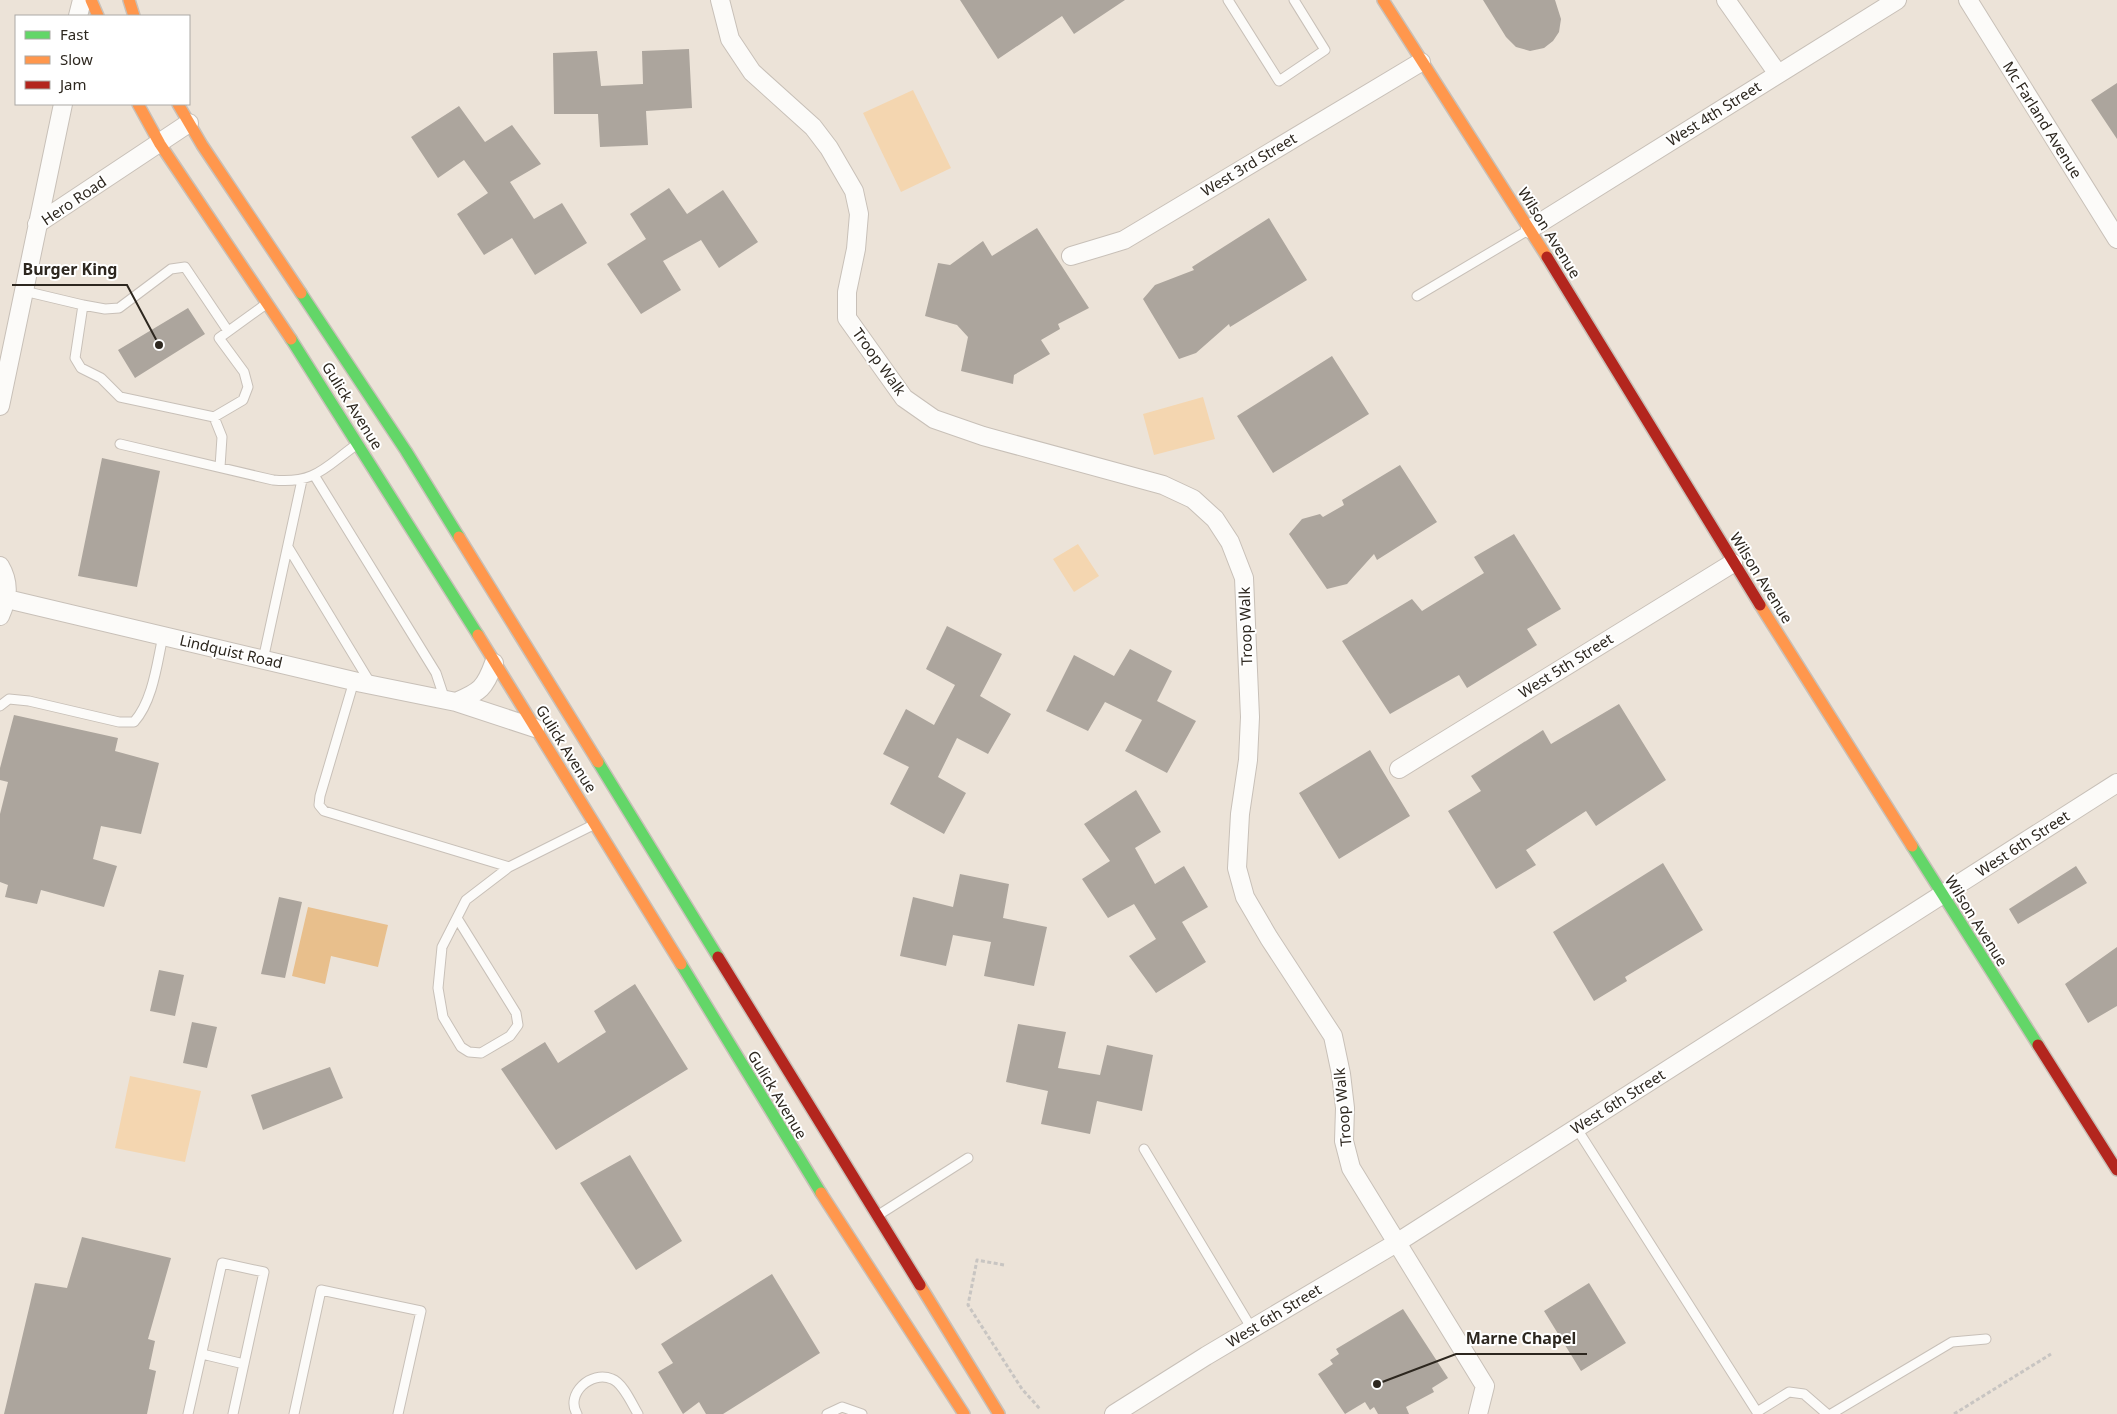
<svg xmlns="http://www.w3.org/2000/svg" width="2117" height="1414" font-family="'Noto Sans',sans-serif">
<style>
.green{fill:#f4d6b0}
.water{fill:#e8bf8c}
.building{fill:#aca59d}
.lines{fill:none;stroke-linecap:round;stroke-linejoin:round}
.lane-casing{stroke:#c8c0b8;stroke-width:11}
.street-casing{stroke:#c8c0b8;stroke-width:20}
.fast-casing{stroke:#c8c0b8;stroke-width:14}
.slow-casing{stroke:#c8c0b8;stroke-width:14}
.jam-casing{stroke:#c8c0b8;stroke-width:14}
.path{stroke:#c8c5c2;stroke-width:3;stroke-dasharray:4 2.5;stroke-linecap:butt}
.lane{stroke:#fcfbf9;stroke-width:9}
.street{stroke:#fcfbf9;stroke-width:18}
.fast{stroke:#63d668;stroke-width:11}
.slow{stroke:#ff974d;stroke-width:11}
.jam{stroke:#b3261e;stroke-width:11}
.labels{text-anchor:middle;stroke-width:4;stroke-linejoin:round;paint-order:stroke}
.street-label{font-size:15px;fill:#2d271f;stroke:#fff}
.leader{fill:none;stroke:#2d271f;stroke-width:2}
.callout-dot{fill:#2d271f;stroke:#fff;stroke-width:2}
.callout-label{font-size:16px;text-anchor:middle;font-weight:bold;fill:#2d271f;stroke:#fff;stroke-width:4;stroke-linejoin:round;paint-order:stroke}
</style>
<rect width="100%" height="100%" fill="#ece3d8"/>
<!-- green -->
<path class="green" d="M913 90 951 168 901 192 863 113Z
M1203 397 1215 439 1154 455 1143 414Z
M1078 544 1099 576 1074 592 1053 559Z
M130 1076 201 1091 185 1162 115 1148Z"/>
<!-- water -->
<path class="water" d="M308 907 388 925 378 967 331 956 325 984 292 976Z"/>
<!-- building -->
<path class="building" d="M960 0H1125L1074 34 1062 16 998 59Z
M1483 0H1555L1561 19 1559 32 1553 41 1544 48 1530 51 1516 47 1506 37Z
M689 49 692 108 646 111 648 145 600 147 598 114H554L553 53 597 51 601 86 643 84 642 51Z
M2117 83V139L2091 100Z
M459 106 485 142 512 125 541 164 510 182 534 219 562 203 587 243 535 275 512 238 484 255 457 214 488 193 464 160 438 178 411 137Z
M669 188 687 214 723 190 758 242 719 268 701 240 663 261 681 290 641 314 607 264 646 239 630 214Z
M1269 218 1307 280 1230 327 1229 324 1196 353 1179 359 1143 299 1155 285 1194 270 1192 267Z
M1037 228 1089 308 1058 324 1060 329 1041 340 1050 354 1014 375 1013 384 961 371 968 337 957 325 925 316 938 263 950 265 983 241 992 256Z
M188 308 205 334 135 378 118 350Z
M1332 356 1369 414 1273 473 1237 416Z
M102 458 160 471 137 587 78 576Z
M1400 465 1437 522 1377 560 1374 554 1347 584 1327 589 1289 534 1302 519 1320 514 1323 517 1344 505 1342 500Z
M1514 534 1561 609 1527 629 1537 645 1467 688 1459 675 1390 714 1342 641 1412 599 1422 611 1484 573 1474 557Z
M947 626 1002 654 980 696 1011 714 988 754 957 738 938 777 966 793 944 834 890 804 909 767 883 754 906 709 934 725 955 685 926 669Z
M1130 649 1172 671 1157 701 1196 721 1167 773 1125 751 1142 720 1105 702 1088 731 1046 711 1074 655 1114 676Z
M1619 704 1666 780 1596 826 1586 811 1526 850 1536 865 1496 889 1448 811 1481 791 1471 776 1543 730 1551 744Z
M14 715 118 738 115 751 159 763 141 834 101 826 93 859 117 866 104 907 41 890 37 904 5 897 8 885 0 882V814L8 782 0 780V768Z
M1370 750 1410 816 1339 859 1299 793Z
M1136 790 1161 832 1135 848 1155 884 1184 866 1208 907 1182 922 1206 962 1156 993 1129 956 1156 939 1134 904 1108 918 1082 879 1110 861 1084 824Z
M1663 863 1703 930 1625 977 1627 981 1594 1001 1553 932Z
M2076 866 2087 883 2018 924 2009 909Z
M960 874 1009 884 1003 918 1047 927 1034 986 984 976 991 942 953 935 946 966 900 956 913 897 953 907Z
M279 897 302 902 285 978 261 974Z
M2117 947V1006L2088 1023 2065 984Z
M159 970 184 975 175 1016 150 1011Z
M635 984 688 1069 556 1150 501 1069 545 1042 558 1063 606 1032 594 1011Z
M192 1022 217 1027 207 1068 183 1063Z
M1018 1024 1066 1032 1058 1068 1100 1075 1107 1045 1153 1055 1142 1111 1097 1101 1090 1134 1041 1124 1048 1091 1006 1082Z
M330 1067 343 1098 263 1130 251 1095Z
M630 1155 682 1241 636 1270 580 1183Z
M82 1237 171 1258 148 1339 155 1341 149 1369 156 1371 147 1414H4L35 1283 67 1288Z
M772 1274 820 1353 723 1414H706L699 1402 683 1414 658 1372 673 1363 661 1344Z
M1589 1283 1626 1343 1581 1371 1544 1311Z
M1403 1309 1448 1378 1432 1388 1434 1392 1406 1407 1409 1414H1378L1374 1407 1370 1410 1365 1402 1345 1414 1318 1374 1333 1364 1330 1360 1339 1354 1336 1349Z"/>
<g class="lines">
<!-- lane casing -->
<g class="lane-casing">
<path id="lane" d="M1228 0 1279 81 1325 50 1294 0
M24 291 83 305 75 358 81 368 101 378 120 397 214 417 243 400 248 387 244 372 219 338 266 304
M1417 296 1530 229
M83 305 105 309 119 308 171 269 185 267 228 331
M214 417 222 437 220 467
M120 444 273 480C315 484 324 468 356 445
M314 475 436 673 445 700
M288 547 371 684
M263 660 302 480
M354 681 320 796 319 805 324 811 509 867
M0 706 9 699 29 701 119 722H134C153 701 157 663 163 636
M457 918 516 1013 518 1025 510 1036 481 1053 469 1052 461 1047 443 1017 438 988 442 947 466 900 509 867 593 825
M1577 1129 1757 1412 1789 1392 1804 1394 1827 1414
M1144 1149 1252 1329
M880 1214 968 1158
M202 1354 244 1364
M188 1414 222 1263 264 1272 233 1414
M294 1414 321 1290 421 1311 398 1414
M577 1414C565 1394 591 1370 612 1379 623 1383 632 1404 638 1414
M827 1414 842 1407 862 1414
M1831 1414 1952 1342 1986 1339"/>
</g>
<!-- street casing -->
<g class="street-casing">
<path id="street" d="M720 0 730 39 752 72 813 127 829 148 854 191 859 214 856 249 847 292V318L904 398 934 419 983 436 1163 485 1193 499 1215 519 1230 542 1244 578 1250 717 1248 760 1240 814 1237 868 1245 897 1269 938 1333 1036 1341 1074 1345 1108 1344 1141 1351 1168 1485 1386 1478 1414
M1726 0 1778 74
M1968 0 2117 239
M78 16 82 0
M37 224 189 123
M1530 229 1897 0
M1071 256 1124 240 1421 62
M0 406 63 104
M0 566C10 583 8 598 0 616
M7 599 362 683 456 702 535 728
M456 702C480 692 485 688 494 663
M1399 769 1733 563
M1114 1414 1206 1356 1398 1242 2117 783"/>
</g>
<!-- fast casing -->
<g class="fast-casing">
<path id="fast" d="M301 293 406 451 459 537
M291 339 478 635
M598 762 718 957
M1912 846 2038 1045
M681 964 821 1193"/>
</g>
<!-- slow casing -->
<g class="slow-casing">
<path id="slow" d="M91 0 98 16
M129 0 134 16
M1383 0 1547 257
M138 104 160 144 291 339
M178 104 202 145 301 293
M459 537 598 762
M1760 605 1912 846
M478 635 681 964
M821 1193 964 1414
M920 1285 999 1414"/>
</g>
<!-- jam casing -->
<g class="jam-casing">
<path id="jam" d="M1547 257 1760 605
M718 957 920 1285
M2038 1045 2117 1170"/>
</g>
<!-- path -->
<path class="path" d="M1004 1265 977 1260 968 1305 1022 1389 1040 1409
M1954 1414 2051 1354"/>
<!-- lane -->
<use href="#lane" class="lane"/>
<!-- street -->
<use href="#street" class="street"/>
<!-- fast -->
<use href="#fast" class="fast"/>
<!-- slow -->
<use href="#slow" class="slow"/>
<!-- jam -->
<use href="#jam" class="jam"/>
</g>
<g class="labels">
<!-- street labels -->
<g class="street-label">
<text transform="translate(1714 114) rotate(-32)" y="5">West 4th Street</text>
<text transform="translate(2042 120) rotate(58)" y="5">Mc Farland Avenue</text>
<text transform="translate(1249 165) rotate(-31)" y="5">West 3rd Street</text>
<text transform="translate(74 201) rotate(-34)" y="5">Hero Road</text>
<text transform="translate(1549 233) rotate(58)" y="5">Wilson Avenue</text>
<text transform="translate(879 362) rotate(54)" y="5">Troop Walk</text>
<text transform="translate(352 406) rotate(58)" y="5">Gulick Avenue</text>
<text transform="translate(1761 578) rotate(58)" y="5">Wilson Avenue</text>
<text transform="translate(1246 626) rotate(-92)" y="5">Troop Walk</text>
<text transform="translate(231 652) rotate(13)" y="5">Lindquist Road</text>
<text transform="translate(1566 666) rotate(-32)" y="5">West 5th Street</text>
<text transform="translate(566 749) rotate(58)" y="5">Gulick Avenue</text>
<text transform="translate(2023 844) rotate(-33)" y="5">West 6th Street</text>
<text transform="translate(1976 921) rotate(58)" y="5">Wilson Avenue</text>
<text transform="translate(777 1095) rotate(59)" y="5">Gulick Avenue</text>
<text transform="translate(1618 1102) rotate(-32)" y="5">West 6th Street</text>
<text transform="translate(1343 1107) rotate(-95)" y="5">Troop Walk</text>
<text transform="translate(1274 1316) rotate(-31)" y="5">West 6th Street</text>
</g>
</g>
<!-- callouts -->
<path class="leader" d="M159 345L127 285H12M1377 1384L1456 1354H1587"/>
<g class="callout-dot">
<circle cx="159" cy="345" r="5"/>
<circle cx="1377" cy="1384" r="5"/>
</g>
<g class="callout-label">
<text x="70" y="275">Burger King</text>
<text x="1521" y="1344">Marne Chapel</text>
</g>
<!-- legend -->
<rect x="15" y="15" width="175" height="90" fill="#ffffff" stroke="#aba9a5"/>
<rect x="25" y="31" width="25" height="8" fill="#63d668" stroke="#aba9a5"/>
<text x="60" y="40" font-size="15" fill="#2d271f">Fast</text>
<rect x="25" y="56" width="25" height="8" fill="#ff974d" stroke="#aba9a5"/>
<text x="60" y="65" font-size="15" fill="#2d271f">Slow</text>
<rect x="25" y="81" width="25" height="8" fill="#b3261e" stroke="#aba9a5"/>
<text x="60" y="90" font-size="15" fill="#2d271f">Jam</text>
</svg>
